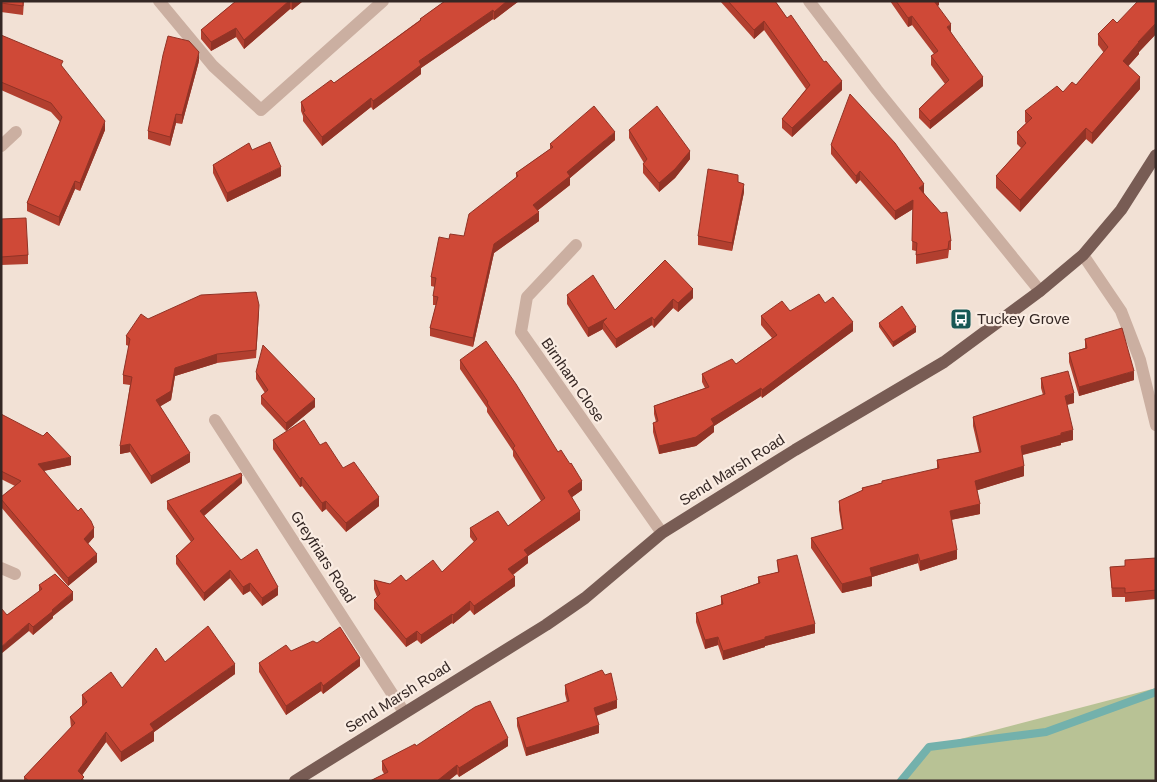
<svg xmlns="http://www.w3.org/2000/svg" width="1157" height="782" font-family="Arial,sans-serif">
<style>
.green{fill:#b8c295}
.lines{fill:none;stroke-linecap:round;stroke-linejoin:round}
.stream{stroke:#73b1ac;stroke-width:8}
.minor{stroke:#cbafa1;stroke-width:12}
.major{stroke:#785c54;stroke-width:12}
.wall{fill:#b23f2f}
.shaded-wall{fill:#913326}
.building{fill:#cf4937;stroke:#913326}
.labels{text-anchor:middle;stroke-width:4.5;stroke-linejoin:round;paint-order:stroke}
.poi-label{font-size:15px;fill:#342724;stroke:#faece2;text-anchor:start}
.street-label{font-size:15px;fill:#342724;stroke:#faece2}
</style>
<rect width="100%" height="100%" fill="#f2e1d5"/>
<!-- green -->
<path class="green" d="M1156 688V781H901L930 747Z"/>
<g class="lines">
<!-- stream -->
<path class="stream" d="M901 781 929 747 1046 732 1156 692"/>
<!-- minor -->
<path class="minor" d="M159 1 213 66 261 110 383 1
M809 1 877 90 1040 291
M1 146 16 132
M576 245 527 297 521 332 662 533
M1083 255 1121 311 1140 360 1156 425
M215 420 404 712
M1 568 15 574"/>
<!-- major -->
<path class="major" d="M295 781 546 625 585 598 662 533 795 450 944 362 1040 291 1083 255 1121 210 1156 155"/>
</g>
<!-- wall -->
<path class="wall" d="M1 1H24L23 15 1 12Z
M236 1H303L292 10 290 9 244 49 236 37 211 51 201 39V30Z
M445 1H519L494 20 493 19 421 68V74L373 110 371 107 322 146 303 121V116L301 111V102L334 83 420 20V19Z
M720 1H775L787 18 842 90 792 137 782 128V119L806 89 764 30 754 39Z
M890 1H939V5L937 6 951 32 983 86 930 129 919 118V109L945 84 931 65V56L934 54 912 25 908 27Z
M1156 1V34L1139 52V54L1128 66 1140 89 1092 144 1086 139 1020 212 996 188V176L1021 148 1017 144V132L1026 123 1025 122V111L1076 85 1104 53 1098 45V34Z
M1 35 63 68 105 130 80 191 75 189 59 226 27 211V203L60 122 51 112 1 90Z
M199 61 182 124 176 123 170 146 148 139V131Z
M629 130 690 159 675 178 659 192 643 173V164L644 163 629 138Z
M615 140 570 178V185L537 211 539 221 494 253 473 347 430 336V328L436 305H433V296L435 287 431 286V277L449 239 464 236 516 178V173L550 149V144Z
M831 145 924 193 951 241V250H949L948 258 916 264V251L912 250 913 209 895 220 860 180 856 184 831 154Z
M213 165 281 176 227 202 213 173Z
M738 182 744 192 732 251 698 245V236Z
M1 219 28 255V264L1 265Z
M665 260 693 298 678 312 673 308 654 328 652 325 616 348 603 330V329L588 337 567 304V295L615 310Z
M825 303 853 331 762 398 761 396 714 426V432L696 446 659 454 653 432V423L656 422 654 414V406L705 388 702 382V374L736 364 772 338 761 325V316L790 311Z
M259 313 256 358 217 363 175 376 171 400 160 406 190 462 151 484 130 452 120 454 130 385 123 384V375L129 346 126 345V336L148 319Z
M879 323 916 332 893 347 879 327Z
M1085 339 1134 380 1079 396 1069 362V353L1085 348Z
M460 360 558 452 582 490 572 497 580 520 528 556V563L513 575 515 586 474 615 470 610 453 624 452 623 421 644 417 640 406 647 374 609V600L377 597 374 589V580L390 584 406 581 442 572 474 542 470 537V528L508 526 541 501 513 456V451L487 412V408L460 369Z
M256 372 315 407 286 431 261 404V396L265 393 256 379Z
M1041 378 1074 403 1067 405 1073 440 1061 443V445L1023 455 1024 476 977 490 980 514 951 520 957 559 920 571 918 563 872 577V586L842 593 811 548V538L842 530 839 510V501L862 491V488L937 469V460L979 452 973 426V417L1043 395 1041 388Z
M1 414 71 465 44 471 94 537 88 544 97 562 68 586 1 507V497L15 486 1 479Z
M273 440 320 445 379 506 346 532 326 509 322 512 302 486 300 487 273 449Z
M242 483 204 516 241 560 278 595 262 606 250 591 243 595 230 578 204 601 176 564V556L191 542 167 509V501Z
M1156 558V599L1125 602V597H1112L1110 567 1125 566Z
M777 560 815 633 765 646V647L723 660 718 645 705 649 696 622V613L721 605V596L758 583V577L778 572Z
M39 585 73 600 53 616V618L33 635 29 631 7 615 39 592Z
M317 643 360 666 323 694 321 691 286 715 259 672V663L291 651Z
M165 662 235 674 154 732V741L121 762 106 742 82 775 84 781H24V777L71 728 70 717 82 706V695L122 688Z
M565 685 617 708 596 716 599 733 526 756 517 726V718L567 702 565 694Z
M416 746H508L459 777 457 774 448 781H370L384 774 382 770V761Z"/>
<!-- shaded-wall -->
<path class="shaded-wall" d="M289 1H290V9L244 49V40Z
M292 1H303L292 10Z
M507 1H519L494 20V12Z
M933 1H939V5L933 9Z
M493 10V19L421 68V74L373 110V101L419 61Z
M912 16V25L908 27V18Z
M764 21V30L754 39V30Z
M1156 23V34L1139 52V54L1123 72V61L1138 42Z
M951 24V33L947 27Z
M236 28V37L211 51V42Z
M199 52V61L182 124V115Z
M983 77V86L930 129V121Z
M1140 77V89L1092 144V133Z
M842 81V90L792 137V128Z
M371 98V107L322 146V137Z
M176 114V123L170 146V137Z
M105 121V130L80 191V183Z
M1086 128V139L1020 212V200Z
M615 132V140L570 178V185L533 214V205L567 172Z
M690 151V159L675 178 659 192V183Z
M281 167V176L227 202V193Z
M860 171V180L856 184V176Z
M75 181V189L59 226V217Z
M744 184V192L732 251V243Z
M924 184V193L919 197V188Z
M913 200V209L895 220V211Z
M539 212V221L494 253 473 347V338L494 244Z
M693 289V298L678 312V303Z
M673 299V308L654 328V320Z
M652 317V325L616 348V339Z
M607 318 603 322V329L588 337V328Z
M853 322V331L762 398V390Z
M916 327V332L893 347V342Z
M217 354V363L175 376 171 400 156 409V400L175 368Z
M1134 371V380L1079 396V387Z
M761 388V396L714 426V432L696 446 659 454V446L711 419Z
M1074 393V403L1065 405V396Z
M315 399V407L286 431V423Z
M1073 430V440L1061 443V445L1021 455V446Z
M130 444V452L120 454V446Z
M190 453V462L151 484V476Z
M71 457V465L38 472V464Z
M1024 466V476L975 491V481Z
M242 476V483L200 519V511Z
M302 477V486L300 487V479Z
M582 481V490L568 500V491Z
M379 497V506L346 532V523Z
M326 501V509L322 512V503Z
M980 504V514L950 520V511Z
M580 511V520L528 556V563L508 578V569L524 550Z
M94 528V537L84 548V539Z
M957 550V559L920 571V561Z
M97 554V562L68 586V578Z
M918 554V563L872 577V586L842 593V584L870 568Z
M230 570V578L204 601V593Z
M515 577V586L474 615V606Z
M250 583V591L243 595V587Z
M278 587V595L262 606V598Z
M73 592V600L53 616V618L33 635V627Z
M470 601V610L453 624V615Z
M452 614V623L421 644V635Z
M29 623V631L1 654V647Z
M815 624V633L765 646V647L723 660V651L765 637Z
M417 631V640L406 647V639Z
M718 637V645L705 649V640Z
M360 658V666L323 694V686Z
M235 664V674L154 732V741L121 762V752L150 724Z
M321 682V691L286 715V706Z
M617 700V708L594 716V708Z
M599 725V733L526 756V748Z
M106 732V742L78 781V771Z
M508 738V746L459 777V768Z
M457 765V774L448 781H437Z"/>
<!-- building -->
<path class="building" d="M1 1H23V6L1 3Z
M236 1H289L244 40 236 28 211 42 201 30Z
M445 1H507L494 12 493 10 419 61 421 65 373 101 371 98 322 137 303 112 305 111 301 102 331 80 334 83 421 20 420 19Z
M728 1H775L787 18 791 15 824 62 826 61 842 81 792 128 782 119 810 85 764 21 754 30Z
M896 1H934L951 24 947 27 983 77 930 121 919 109 949 80 931 56 938 51 912 16 908 18Z
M1138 1H1156V23L1138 42H1139L1123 61 1140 77 1092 133 1086 128 1020 200 996 176 1026 143 1017 132 1032 118 1025 111 1057 86 1063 92 1072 82 1076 85 1108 47 1098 34 1113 19 1117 23Z
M1 35 63 61 61 65 105 121 80 183 75 181 59 217 27 203 62 117 51 103 1 82Z
M168 36 189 41 199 52 182 115 176 114 170 137 148 131 163 55Z
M850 94 895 143 924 184 919 188 941 213 947 212 951 241H949L948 249 916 255 917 243 912 241 913 200 895 211 860 171 856 176 831 145Z
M594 106 615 132 567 172 570 176 533 205 539 212 494 244 473 338 430 328 438 297 433 296 436 278 431 277 439 237 449 239 450 234 464 236 469 214 518 176 516 173 553 147 550 144Z
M657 106 690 151 675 169 659 183 643 164 647 159 629 130Z
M270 142 281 167 227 193 213 165 249 143 252 150Z
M708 169 738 175V182L744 184 732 243 698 236Z
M26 218 28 255 1 257V219Z
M665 260 693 289 678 303 673 299 654 320 652 317 616 339 603 322 607 318 588 328 567 295 593 275 615 310Z
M256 292 259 305 256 350 217 354 175 368 171 391 156 400 190 453 151 476 130 444 120 446 132 377 123 375 130 339 126 336 141 314 148 319 201 295Z
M819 294 825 303 833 297 853 322 762 390 761 388 711 419 714 424 696 437 659 446 653 423 658 421 654 406 709 387 702 374 732 359 736 364 777 335 761 316 782 301 790 311Z
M902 306 916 327 893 342 879 323Z
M1122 328 1134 371 1079 387 1069 353 1087 348 1085 339Z
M486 341 516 384 558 452 561 450 570 464 571 463 582 481 568 491 580 511 524 550 528 555 508 569 515 577 474 606 470 601 453 615 452 614 421 635 417 631 406 639 374 600 380 594 374 580 390 584 401 575 406 581 433 560 442 572 477 539 470 528 498 511 508 526 545 498 513 448 515 446 487 403 488 402 460 360Z
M263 345 315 399 286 423 261 396 268 390 256 372Z
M1068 371 1074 393 1065 396 1073 430 1061 433V435L1021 446 1024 466 975 481 980 504 950 511 957 550 920 561 918 554 870 568 872 576 842 584 811 538 843 529 839 501 863 490 862 488 882 483V481L939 468 937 460 981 452 973 417 1045 394 1041 378Z
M1 414 43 436 47 432 71 457 38 464 78 511 81 508 91 521 94 528 84 539 97 554 68 578 1 499V497L21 481 1 471Z
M304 420 320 445 326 442 343 468 354 462 379 497 346 523 326 501 322 503 302 477 300 479 273 440Z
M241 473 242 476 200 511 241 560 257 549 278 587 262 598 250 583 243 587 230 570 204 593 176 556 194 539 167 501Z
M797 555 815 624 765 637V639L723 651 718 637 705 640 696 613 723 604 721 596 760 583 758 577 779 572 777 560Z
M1156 558V590L1125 593V588H1112L1110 567 1125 566V560Z
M55 574 73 592 52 610 53 611 33 627 29 623 1 647V608L7 615 42 589 39 585Z
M208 626 235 664 150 724 154 730 121 752 106 732 78 771 84 777 80 781H29L24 777 75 723 70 717 87 702 82 695 111 672 122 688 156 648 165 662Z
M340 627 360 658 323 686 321 682 286 706 259 663 286 645 291 651 313 641 317 643Z
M602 670 605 675 611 673 617 700 594 708 599 725 526 748 517 718 569 701 565 685Z
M490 701 508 738 459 768 457 765 437 781H370L388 772 382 761 415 744 416 746 475 707Z"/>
<!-- icons -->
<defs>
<g id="bus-square" transform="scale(1.125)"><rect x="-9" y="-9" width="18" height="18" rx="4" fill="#175855" stroke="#faece2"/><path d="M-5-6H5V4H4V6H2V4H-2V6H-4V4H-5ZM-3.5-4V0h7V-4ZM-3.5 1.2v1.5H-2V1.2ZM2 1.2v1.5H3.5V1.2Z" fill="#fff"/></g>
</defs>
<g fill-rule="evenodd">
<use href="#bus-square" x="961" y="319"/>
</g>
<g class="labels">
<!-- poi labels -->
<g class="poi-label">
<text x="977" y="324">Tuckey Grove</text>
</g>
<!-- street labels -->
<g class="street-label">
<text transform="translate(573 380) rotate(55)" y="5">Birnham Close</text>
<text transform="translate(732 470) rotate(-32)" y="5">Send Marsh Road</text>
<text transform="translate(323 557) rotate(57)" y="5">Greyfriars Road</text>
<text transform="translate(398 697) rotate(-32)" y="5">Send Marsh Road</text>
</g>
</g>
<!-- border -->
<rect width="1157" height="782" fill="none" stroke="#342724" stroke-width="5"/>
</svg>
